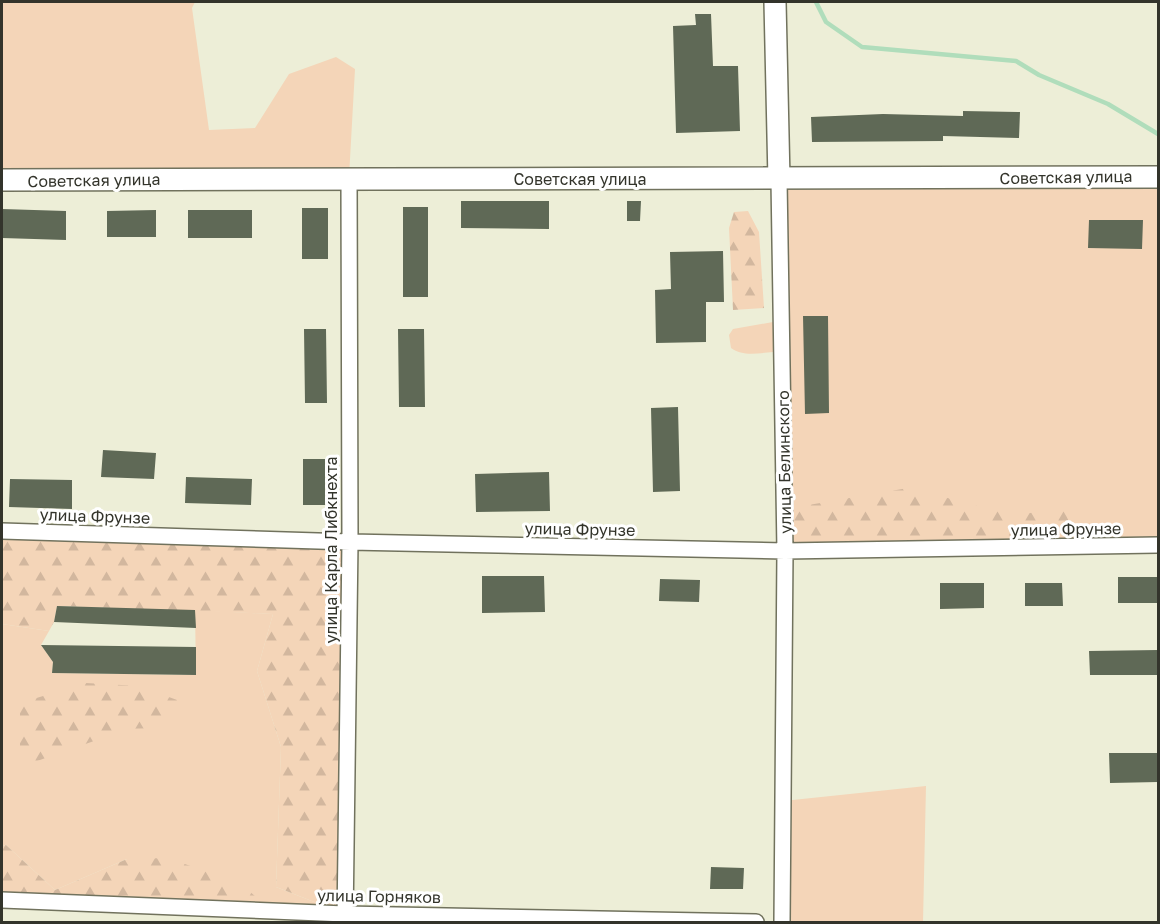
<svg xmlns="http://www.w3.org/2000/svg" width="1160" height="924" viewBox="0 0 1160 924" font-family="'Golos Text',sans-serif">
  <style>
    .grass { fill: #f4d5b8 }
    .forest { fill: url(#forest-firs) }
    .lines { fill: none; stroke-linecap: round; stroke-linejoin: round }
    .stream { stroke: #b0ddbb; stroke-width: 4.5 }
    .building { fill: #5f6956 }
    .street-casing { stroke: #71725d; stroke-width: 18 }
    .secondary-casing { stroke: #71725d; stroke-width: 24 }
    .street { stroke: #fff; stroke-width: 15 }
    .secondary { stroke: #fff; stroke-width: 21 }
    .labels { text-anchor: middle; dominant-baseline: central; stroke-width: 6; stroke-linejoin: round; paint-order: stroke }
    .street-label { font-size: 16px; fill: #33342b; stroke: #fff }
  </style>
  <defs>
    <pattern id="forest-firs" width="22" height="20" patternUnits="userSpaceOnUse" patternTransform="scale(1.5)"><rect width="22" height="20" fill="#f4d5b8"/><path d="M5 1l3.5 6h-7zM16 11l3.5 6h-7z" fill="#d2b79e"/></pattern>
  </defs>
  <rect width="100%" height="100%" fill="#edeed7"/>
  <path class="grass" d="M 2,2 L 195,2 L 192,8 L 209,130 L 255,128 L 289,74 L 336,57 L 355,69 L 349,177 L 2,180 Z
    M 1158,177 L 1158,545 L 785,551 L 779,180 Z
    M 773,322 L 773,352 C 759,353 743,357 731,348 L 729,335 L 733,329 Z
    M 195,610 L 273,614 L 257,671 L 281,747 L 276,887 L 345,914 L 272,911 L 127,859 L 55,890 L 6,845 L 2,846 L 2,624 L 49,631 L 41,645 L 53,662 L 52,673 L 196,675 Z
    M 926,786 L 923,922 L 782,922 L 783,801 Z"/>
  <path class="forest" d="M 748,211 L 759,232 L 764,308 L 733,310 L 729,228 L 734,212 Z
    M 914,487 L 966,504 L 1023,514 L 1065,508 L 1075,546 L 785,551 L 785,509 Z
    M 2,531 L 350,542 L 345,914 L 276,887 L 281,747 L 257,671 L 273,614 L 57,606 L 54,622 L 49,631 L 2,624 Z
    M 86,683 L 139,686 L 177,700 L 163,728 L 115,729 L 94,741 L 20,767 L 20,703 Z
    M 6,845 L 55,890 L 127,859 L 168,858 L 241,884 L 272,911 L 2,900 L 2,846 Z"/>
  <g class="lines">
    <path class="stream" d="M 816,2 L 826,22 L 862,47 L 1016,61 L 1039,75 L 1108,104 L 1158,134"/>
  </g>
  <path class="building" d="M 695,14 L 711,14 L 713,66 L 738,66 L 740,131 L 676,133 L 673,26 L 696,25 Z
    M 963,111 L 1020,112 L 1019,138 L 943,136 L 943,141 L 812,142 L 811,117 L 883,114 L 963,116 Z
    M 461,201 L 549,201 L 549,229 L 461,228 Z
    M 627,201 L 641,201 L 640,221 L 627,221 Z
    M 403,207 L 428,207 L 428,297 L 403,297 Z
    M 302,208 L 328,208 L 328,259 L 302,259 Z
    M 2,209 L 66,211 L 66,240 L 2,238 Z
    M 156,210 L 156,237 L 107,237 L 107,211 Z
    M 188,210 L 252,210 L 252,238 L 188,238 Z
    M 1089,220 L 1143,220 L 1142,249 L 1088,248 Z
    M 723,251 L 724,302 L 706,302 L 706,342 L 656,343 L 655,290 L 671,289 L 670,252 Z
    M 803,316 L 828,316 L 829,413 L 805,414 Z
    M 304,329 L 326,329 L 327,403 L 305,403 Z
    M 398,329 L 424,329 L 425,407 L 399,407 Z
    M 678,407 L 680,491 L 653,492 L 651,408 Z
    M 103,450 L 156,453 L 154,479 L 101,477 Z
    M 303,459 L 325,459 L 325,505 L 303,505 Z
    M 549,472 L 550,511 L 476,512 L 475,474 Z
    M 186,477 L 252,479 L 251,505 L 185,503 Z
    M 10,479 L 72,480 L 72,509 L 9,507 Z
    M 482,576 L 544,576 L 545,612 L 482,613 Z
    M 1118,577 L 1158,577 L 1158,603 L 1118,603 Z
    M 660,579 L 700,580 L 699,602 L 659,601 Z
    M 940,583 L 984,583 L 984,608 L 940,609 Z
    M 1025,583 L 1062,583 L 1063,606 L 1025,606 Z
    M 57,606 L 195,610 L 196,628 L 54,622 Z
    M 41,645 L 196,647 L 196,675 L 52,673 L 53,662 Z
    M 1158,650 L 1158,675 L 1090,675 L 1089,651 Z
    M 1109,753 L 1158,753 L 1158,782 L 1110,783 Z
    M 711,867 L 744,868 L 743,889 L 710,889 Z"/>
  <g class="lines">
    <defs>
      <path id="street" d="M 779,180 L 785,551 L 782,922
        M 2,531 L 350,542 L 785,551 L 1158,545
        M 2,900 L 345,914 L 756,922
        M 345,922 L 350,542 L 349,177"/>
      <path id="secondary" d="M 775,2 L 779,180
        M 2,180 C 387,177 773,180 1158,177"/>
    </defs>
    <use href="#street" class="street-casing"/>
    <use href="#secondary" class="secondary-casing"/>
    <use href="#street" class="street"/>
    <use href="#secondary" class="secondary"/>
  </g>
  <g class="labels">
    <g class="street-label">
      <text transform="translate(1066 177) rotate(-1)">Советская улица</text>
      <text x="580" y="179">Советская улица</text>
      <text transform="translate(94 180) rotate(-1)">Советская улица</text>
      <text transform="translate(784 462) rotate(-91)">улица Белинского</text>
      <text transform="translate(95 516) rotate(2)">улица Фрунзе</text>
      <text transform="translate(580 529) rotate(1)">улица Фрунзе</text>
      <text transform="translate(1066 529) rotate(-1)">улица Фрунзе</text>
      <text transform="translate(331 550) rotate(-90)">улица Карла Либкнехта</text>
      <text transform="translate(379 896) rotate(1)">улица Горняков</text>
    </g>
  </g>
  <rect width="1160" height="924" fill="none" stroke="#33342b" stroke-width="6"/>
</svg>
